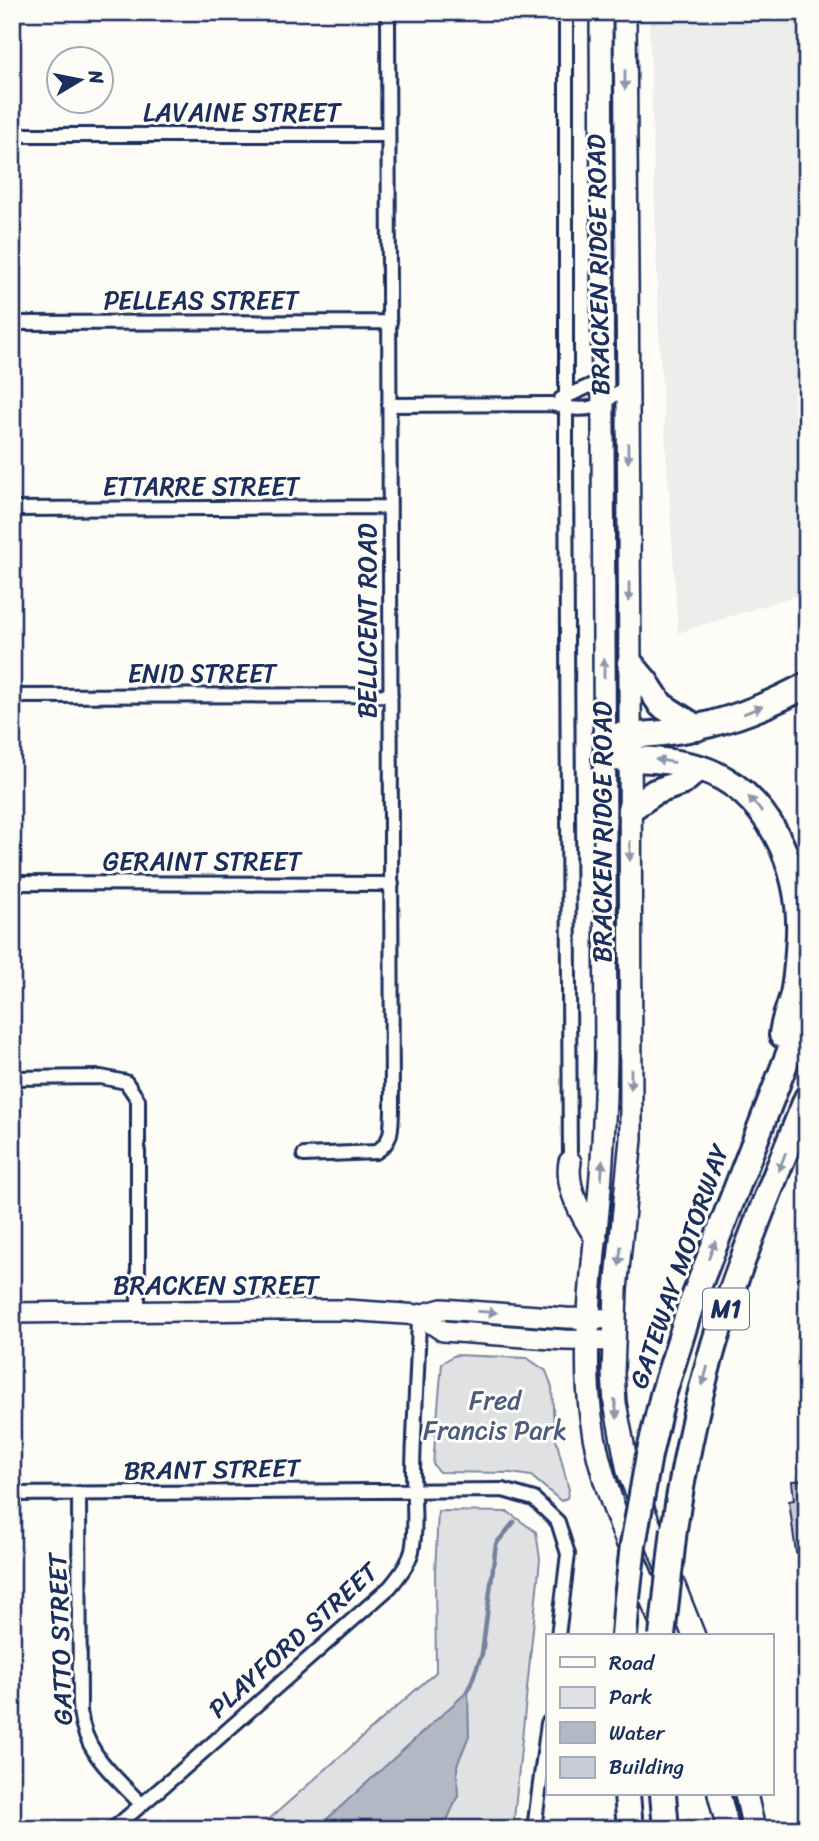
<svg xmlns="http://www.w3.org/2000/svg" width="819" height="1841" viewBox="0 0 819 1841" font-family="Sriracha,sans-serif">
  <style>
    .built { fill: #edeeec }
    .green { fill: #e0e1e3; stroke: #7e88a0; stroke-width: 2 }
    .water { fill: #b3b8c5; stroke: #76819c; stroke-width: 2 }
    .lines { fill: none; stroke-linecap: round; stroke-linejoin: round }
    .stream { stroke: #76819c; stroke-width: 4.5 }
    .building { fill: #c9ccd3; stroke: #1b2f5e; stroke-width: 2 }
    .street-casing { stroke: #1b2f5e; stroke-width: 18 }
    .secondary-casing { stroke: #1b2f5e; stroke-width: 24 }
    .primary-casing { stroke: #1b2f5e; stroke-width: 26 }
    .highway-casing { stroke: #1b2f5e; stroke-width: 30 }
    .street { stroke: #fdfcf7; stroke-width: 12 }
    .secondary { stroke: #fdfcf7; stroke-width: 19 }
    .primary { stroke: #fdfcf7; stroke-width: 21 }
    .highway { stroke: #fdfcf7; stroke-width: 24 }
    .highway-bridge-casing { stroke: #1b2f5e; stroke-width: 30; stroke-linecap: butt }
    .highway-bridge { stroke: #fdfcf7; stroke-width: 24 }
    .oneway { fill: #8c96aa }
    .labels { text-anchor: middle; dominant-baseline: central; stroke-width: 6; stroke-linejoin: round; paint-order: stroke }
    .shield { fill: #fdfcf7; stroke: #5f6c8c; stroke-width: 2 }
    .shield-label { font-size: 24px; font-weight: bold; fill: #1b2f5e }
    .street-label { font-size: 26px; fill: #1b2f5e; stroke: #fdfcf7 }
    .park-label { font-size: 26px; fill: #4c5c7f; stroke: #fdfcf7 }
  </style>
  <rect width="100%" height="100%" fill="#fdfcf7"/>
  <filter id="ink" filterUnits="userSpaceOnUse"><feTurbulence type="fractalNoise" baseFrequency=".0143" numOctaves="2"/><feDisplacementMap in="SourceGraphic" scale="14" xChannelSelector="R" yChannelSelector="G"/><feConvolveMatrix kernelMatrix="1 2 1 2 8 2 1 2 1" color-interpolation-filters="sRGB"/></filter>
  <g filter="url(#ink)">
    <path class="built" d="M 649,12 L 807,12 L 807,592 L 678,633 L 659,339 Z"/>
    <path class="green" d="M 455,1355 L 527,1358 L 546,1371 L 552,1387 L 554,1431 L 569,1490 L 567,1498 L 561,1501 L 531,1476 L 511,1473 L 439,1472 L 433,1464 L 442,1363 Z
      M 438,1511 L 508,1512 L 536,1532 L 540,1559 L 513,1829 L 258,1829 L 436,1672 L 435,1573 Z"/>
    <path class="water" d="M 468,1691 L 469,1736 L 457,1765 L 458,1796 L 443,1829 L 316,1829 Z"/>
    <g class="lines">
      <path class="stream" d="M 468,1691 L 482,1654 L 496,1544 L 514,1522"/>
    </g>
    <path class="building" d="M 807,1480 L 807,1552 L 796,1553 L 789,1501 L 794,1500 L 792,1481 Z"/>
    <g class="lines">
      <defs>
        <path id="street" d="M 566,12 L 566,458 L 570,1162
          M 12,135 L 388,135
          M 12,323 L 390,322
          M 561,399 L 603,380
          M 389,405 L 551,404 C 590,414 598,409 627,385
          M 12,509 L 389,507
          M 12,696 L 391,695
          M 12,883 L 392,884
          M 12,1078 L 101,1077 L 126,1082 L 138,1100 L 138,1311
          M 304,1155 L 376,1152 C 393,1141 391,1129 392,1111 L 388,12
          M 79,1493 L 80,1711 C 85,1754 113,1774 141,1804
          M 12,1494 L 503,1490 L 534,1499 L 558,1522 L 568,1554 L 558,1636
          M 113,1829 L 180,1772 L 390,1587 C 399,1576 408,1565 412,1551 C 417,1528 413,1494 413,1470 C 414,1419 418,1367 419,1315
          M 534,1829 L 548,1723"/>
        <path id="secondary" d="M 12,1313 L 272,1310 L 347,1310 L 419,1315 L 442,1309 L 566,1318 L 615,1319
          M 419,1315 L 443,1331 L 564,1340 L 614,1341"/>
        <path id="primary" d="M 601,12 L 606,1057 C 605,1108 603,1159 598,1210 C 592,1278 582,1349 591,1417 C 600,1491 636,1560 663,1628
          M 625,12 L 630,663 L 631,1139 L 616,1290 L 613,1373 L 615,1403 L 628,1471 L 694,1636
          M 570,1162 C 565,1188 582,1216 596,1238
          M 719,1794 L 728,1829
          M 746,1794 L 754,1829"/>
        <path id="highway" d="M 630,663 L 646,682 L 661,705 L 697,728
          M 605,736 C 681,737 740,721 807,685
          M 605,758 C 637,759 669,759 700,768 C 768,790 802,868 799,935 C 798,955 797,975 793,994 C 790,1007 783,1021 782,1035
          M 630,809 L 655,792 L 683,782 L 699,768
          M 649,1455 L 663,1395 L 690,1308 L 807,1007
          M 674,1529 C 685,1459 699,1389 721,1322 C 746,1246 777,1172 807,1098
          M 624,1636 L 627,1598
          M 627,1794 L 630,1829
          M 663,1794 L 666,1829"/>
      </defs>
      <use href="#street" class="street-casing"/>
      <use href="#secondary" class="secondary-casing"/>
      <use href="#primary" class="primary-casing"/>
      <use href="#highway" class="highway-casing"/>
      <use href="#street" class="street"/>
      <use href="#secondary" class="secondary"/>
      <use href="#primary" class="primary"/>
      <use href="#highway" class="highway"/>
      <defs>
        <path id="highway-bridge" d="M 627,1598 L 633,1545 L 649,1455
          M 662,1636 L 674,1529"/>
      </defs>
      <use href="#highway-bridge" class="highway-bridge-casing"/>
      <use href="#highway-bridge" class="highway-bridge"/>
    </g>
    <defs><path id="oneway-solid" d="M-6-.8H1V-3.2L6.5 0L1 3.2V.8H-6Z" transform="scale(1.75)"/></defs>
    <g class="oneway">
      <use href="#oneway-solid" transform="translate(625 80) rotate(90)"/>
      <use href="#oneway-solid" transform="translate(628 453) rotate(89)"/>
      <use href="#oneway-solid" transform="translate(629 592) rotate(90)"/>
      <use href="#oneway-solid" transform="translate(604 668) rotate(-90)"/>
      <use href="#oneway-solid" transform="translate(753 710) rotate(-22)"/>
      <use href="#oneway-solid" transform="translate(665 761) rotate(-171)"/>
      <use href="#oneway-solid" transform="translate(755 804) rotate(-132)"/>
      <use href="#oneway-solid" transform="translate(630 851) rotate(90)"/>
      <use href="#oneway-solid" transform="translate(631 1079) rotate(90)"/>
      <use href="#oneway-solid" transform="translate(782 1162) rotate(111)"/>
      <use href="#oneway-solid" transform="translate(602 1170) rotate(-86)"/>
      <use href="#oneway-solid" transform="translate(712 1250) rotate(-69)"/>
      <use href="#oneway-solid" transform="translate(620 1256) rotate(95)"/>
      <use href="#oneway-solid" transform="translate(487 1312) rotate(4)"/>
      <use href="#oneway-solid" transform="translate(705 1376) rotate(105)"/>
      <use href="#oneway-solid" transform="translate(616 1409) rotate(82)"/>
    </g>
  </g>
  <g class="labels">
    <rect class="shield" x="703" y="1288.5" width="46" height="41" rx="5"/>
    <g class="shield-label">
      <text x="726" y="1309">M1</text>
    </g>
    <g class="street-label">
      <text x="242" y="112">LAVAINE STREET</text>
      <text transform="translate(598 265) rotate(-91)">BRACKEN RIDGE ROAD</text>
      <text x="201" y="300">PELLEAS STREET</text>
      <text x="201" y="486">ETTARRE STREET</text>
      <text transform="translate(367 621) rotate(-90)">BELLICENT ROAD</text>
      <text x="202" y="673">ENID STREET</text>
      <text transform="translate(602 832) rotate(-90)">BRACKEN RIDGE ROAD</text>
      <text x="202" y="861">GERAINT STREET</text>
      <text transform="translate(679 1266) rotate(-71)">GATEWAY MOTORWAY</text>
      <text x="216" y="1285">BRACKEN STREET</text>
      <text transform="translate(212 1469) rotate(-1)">BRANT STREET</text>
      <text transform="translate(60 1639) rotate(-92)">GATTO STREET</text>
      <text transform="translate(293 1640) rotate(-42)">PLAYFORD STREET</text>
    </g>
    <g class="park-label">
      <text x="495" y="1400">Fred<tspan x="495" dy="30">Francis Park</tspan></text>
    </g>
  </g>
  <rect width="819" height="1841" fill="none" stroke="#fdfcf7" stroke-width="42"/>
  <rect x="21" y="21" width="777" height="1799" fill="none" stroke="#1b2f5e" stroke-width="2.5" filter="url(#ink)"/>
  <rect x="546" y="1634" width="228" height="161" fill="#fdfcf7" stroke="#a3aaba" stroke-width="2"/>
  <rect x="560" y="1657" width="35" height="10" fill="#fdfcf7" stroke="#a3aaba" stroke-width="2"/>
  <text x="609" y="1670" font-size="21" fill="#1b2f5e">Road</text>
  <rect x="560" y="1687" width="35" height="21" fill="#e0e1e3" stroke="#a3aaba" stroke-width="2"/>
  <text x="609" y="1704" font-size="21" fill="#1b2f5e">Park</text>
  <rect x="560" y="1722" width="35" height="21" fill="#b3b8c5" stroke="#a3aaba" stroke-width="2"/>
  <text x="609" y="1740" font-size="21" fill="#1b2f5e">Water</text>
  <rect x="560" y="1757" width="35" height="21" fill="#c9ccd3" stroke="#a3aaba" stroke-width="2"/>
  <text x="609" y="1774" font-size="21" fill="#1b2f5e">Building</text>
  <g transform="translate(80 80) rotate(80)"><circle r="33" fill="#fdfcf7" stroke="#a3aaba" stroke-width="2"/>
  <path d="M0-5L12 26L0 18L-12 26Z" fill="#1b2f5e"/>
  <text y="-10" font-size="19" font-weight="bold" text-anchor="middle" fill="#1b2f5e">N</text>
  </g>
</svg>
